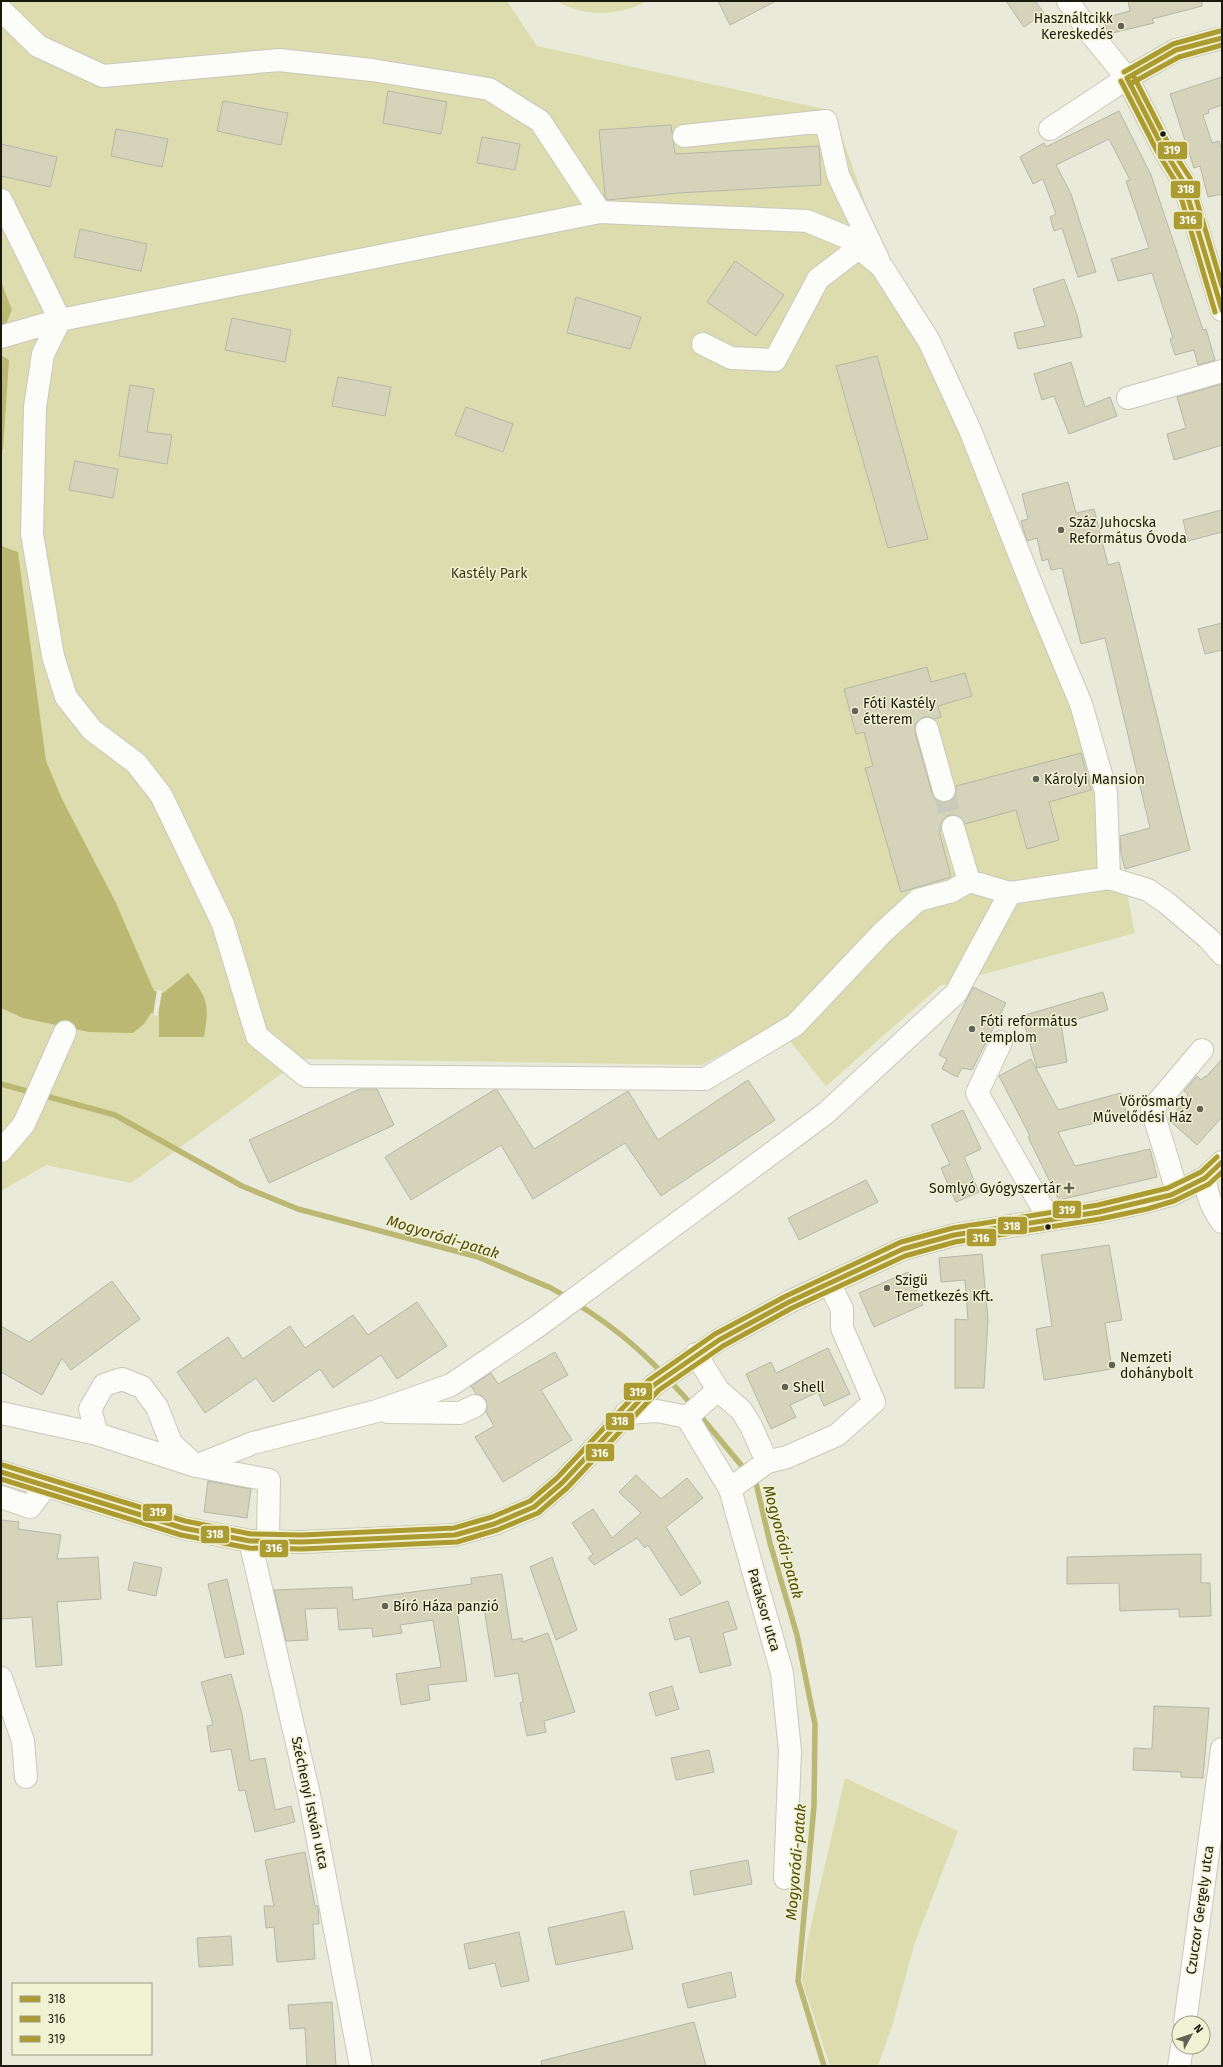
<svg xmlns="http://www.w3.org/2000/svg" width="1223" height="2067" viewBox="0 0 1223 2067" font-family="'Fira Sans',sans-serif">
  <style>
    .green { fill: #dddcaf }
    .water { fill: #bab872 }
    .pier { fill: #eaeada }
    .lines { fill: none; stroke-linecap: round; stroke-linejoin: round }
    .stream { stroke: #bab872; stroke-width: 5.5 }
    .building { fill: #d5d4bb; stroke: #b6b6a9 }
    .minor-tunnel { stroke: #cbcbbb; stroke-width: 22; stroke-dasharray: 22 11; stroke-linecap: butt }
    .minor-casing { stroke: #c8c8bb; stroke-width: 24 }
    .major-casing { stroke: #c8c8bb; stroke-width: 24 }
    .minor { stroke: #fcfcf9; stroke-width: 22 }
    .major { stroke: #fcfcf9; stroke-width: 22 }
    .bus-1-casing { stroke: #f1f1d3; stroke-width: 8 }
    .bus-2-casing { stroke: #f1f1d3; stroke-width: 8 }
    .bus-3-casing { stroke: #f1f1d3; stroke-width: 8 }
    .bus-1 { stroke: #ac9b30; stroke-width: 5 }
    .bus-2 { stroke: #ac9b30; stroke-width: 5 }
    .bus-3 { stroke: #ac9b30; stroke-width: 5 }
    .poi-dot { fill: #626255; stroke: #f1f1d3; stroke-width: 1.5 }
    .bus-dot { fill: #19190e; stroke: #f1f1d3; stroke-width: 1.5 }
    .labels { text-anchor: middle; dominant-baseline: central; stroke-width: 3; stroke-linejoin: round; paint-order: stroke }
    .poi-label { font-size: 14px; fill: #19190e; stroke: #f1f1d3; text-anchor: start }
    .park-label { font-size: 14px; fill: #3b3a12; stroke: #f1f1d3 }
    .street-label { font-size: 14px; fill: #19190e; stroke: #f1f1d3 }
    .water-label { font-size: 15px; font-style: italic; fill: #504d02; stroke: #f1f1d3 }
    .line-badge { stroke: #f1f1d3; stroke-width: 1.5 }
    .badge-label { font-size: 11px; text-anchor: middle; font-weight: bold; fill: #fff }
  </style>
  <rect width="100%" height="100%" fill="#eaeada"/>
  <path class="green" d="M 1,1 L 507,1 L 537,46 L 833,111 L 906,320 L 938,379 L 1106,792 L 1135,933 L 940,986 L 826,1086 L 776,1024 L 702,1065 L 302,1059 L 131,1183 L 46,1165 L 1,1191 Z
    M 557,1 L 647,1 C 619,16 584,18 557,1 Z
    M 845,1778 L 958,1831 L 914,1945 L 893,2023 L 878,2066 L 830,2066 L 802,1981 L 807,1943 Z"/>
  <path class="water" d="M 1,282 L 12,310 L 6,324 L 1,325 Z
    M 1,355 L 9,360 L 3,449 L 1,453 Z
    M 1,546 L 18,552 L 46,761 L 62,799 L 116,903 L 154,991 L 163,993 L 188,973 C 209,1000 209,1004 204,1037 L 159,1037 L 159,1014 L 151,1013 L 144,1024 L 133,1033 L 89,1032 L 23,1018 L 1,1008 Z"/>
  <path class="pier" d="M 157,990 L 162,991 L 158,1016 L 153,1015 Z"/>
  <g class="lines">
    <path class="stream" d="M 1,1084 L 34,1093
      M 42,1095 L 115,1115 L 242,1186 L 298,1209 L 478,1257 L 551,1288 L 568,1298
      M 577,1304 C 608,1323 638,1347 663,1374
      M 669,1380 L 693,1406
      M 698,1413 L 746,1471
      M 752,1478 L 756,1483 L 770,1543 L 797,1635 L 815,1724 L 814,1806 L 798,1981 L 824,2066"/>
  </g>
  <path class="building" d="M 718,1 L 776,1 L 730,25 Z
    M 1006,1 L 1035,1 L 1044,13 L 1024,27 Z
    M 1128,1 L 1202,1 L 1202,6 L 1152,19 L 1154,23 L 1108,34 L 1104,18 L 1130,11 Z
    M 1222,77 L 1222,105 L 1208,110 L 1209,113 L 1203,115 L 1212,143 L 1219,141 L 1222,151 L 1222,194 L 1208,197 L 1200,166 L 1194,168 L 1170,94 Z
    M 388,91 L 447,102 L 441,134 L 383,123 Z
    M 223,101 L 288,113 L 281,145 L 217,131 Z
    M 1119,111 L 1151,175 L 1203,330 L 1206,329 L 1215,360 L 1198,365 L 1194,350 L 1175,355 L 1170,339 L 1173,338 L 1152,273 L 1118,281 L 1111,259 L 1149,248 L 1126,181 L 1130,180 L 1109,139 L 1056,165 L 1071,194 L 1096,272 L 1078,277 L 1062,228 L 1054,231 L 1050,217 L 1056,214 L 1043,179 L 1033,184 L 1020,157 L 1044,143 L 1046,147 Z
    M 671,125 L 675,154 L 819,146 L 821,185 L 678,193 L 607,200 L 605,196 L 599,130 Z
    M 116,129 L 168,139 L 162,167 L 111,156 Z
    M 482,137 L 520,144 L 515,170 L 477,163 Z
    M 1,144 L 57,157 L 50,187 L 1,176 Z
    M 80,229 L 147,244 L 141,271 L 74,257 Z
    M 735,261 L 784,295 L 756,336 L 707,302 Z
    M 1064,279 L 1077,315 L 1082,337 L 1018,349 L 1014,333 L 1045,326 L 1033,289 Z
    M 576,297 L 641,317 L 630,349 L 567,333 Z
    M 232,318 L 291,330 L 285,362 L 225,350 Z
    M 877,356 L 928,539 L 888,548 L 836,366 Z
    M 1071,362 L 1085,407 L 1110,397 L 1117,416 L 1069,434 L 1054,396 L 1042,400 L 1034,374 Z
    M 338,377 L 391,387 L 385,416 L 332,406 Z
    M 1222,384 L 1222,445 L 1174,460 L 1167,434 L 1186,428 L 1177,397 Z
    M 130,385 L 154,389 L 147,432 L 172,435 L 167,464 L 119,456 Z
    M 466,407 L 513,424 L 503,452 L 455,435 Z
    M 75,461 L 118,469 L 113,498 L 69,490 Z
    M 1068,482 L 1076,513 L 1094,509 L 1108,565 L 1119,562 L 1190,850 L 1125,869 L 1121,854 L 1120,836 L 1150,828 L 1105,638 L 1081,644 L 1062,568 L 1051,570 L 1048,559 L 1042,561 L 1037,538 L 1027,541 L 1021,521 L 1028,519 L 1022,494 Z
    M 1222,510 L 1222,532 L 1188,541 L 1183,520 Z
    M 1222,623 L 1222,650 L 1205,654 L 1198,629 Z
    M 927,667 L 931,682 L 965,673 L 972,696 L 938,706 L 941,717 L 934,719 L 930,717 L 923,717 L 918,721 L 915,726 L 915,732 L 932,793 L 936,799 L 941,802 L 948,802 L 953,798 L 956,793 L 956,786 L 1081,753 L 1091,790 L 1049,802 L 1059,840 L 1027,849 L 1016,810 L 965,824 L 961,818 L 956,815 L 949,815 L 944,819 L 941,824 L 941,830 L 939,831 L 951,877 L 901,892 L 865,768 L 873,766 L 864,732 L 856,734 L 844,689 Z
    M 973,987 L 1006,1003 L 972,1070 L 962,1068 L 957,1077 L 942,1069 L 947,1059 L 939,1055 Z
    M 1103,992 L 1108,1010 L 1061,1024 L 1067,1062 L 1037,1068 L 1022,1016 Z
    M 1031,1059 L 1058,1110 L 1121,1093 L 1127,1115 L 1058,1132 L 1075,1166 L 1150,1149 L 1157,1177 L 1059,1200 L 1028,1137 L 1030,1136 L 999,1076 Z
    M 1222,1059 L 1222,1117 L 1197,1145 L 1168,1119 L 1186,1100 L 1184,1099 L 1188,1095 L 1184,1091 L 1197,1076 L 1201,1080 L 1205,1076 L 1206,1077 Z
    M 748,1080 L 775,1120 L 661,1196 L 625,1143 L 533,1199 L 501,1145 L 411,1200 L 385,1157 L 494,1090 L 497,1090 L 534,1149 L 628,1091 L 658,1140 Z
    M 360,1089 L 377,1089 L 394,1125 L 269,1183 L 249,1140 Z
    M 963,1110 L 981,1149 L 964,1157 L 979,1192 L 956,1202 L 941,1168 L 950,1164 L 931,1125 Z
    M 866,1180 L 878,1202 L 799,1240 L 788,1218 Z
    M 1109,1245 L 1122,1320 L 1105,1323 L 1112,1369 L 1044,1380 L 1036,1329 L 1052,1326 L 1041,1255 Z
    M 982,1254 L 988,1320 L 984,1388 L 955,1388 L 955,1319 L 968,1320 L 965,1280 L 941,1282 L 939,1258 Z
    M 908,1272 L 923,1305 L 874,1327 L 859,1293 Z
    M 112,1281 L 140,1319 L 71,1370 L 62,1358 L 42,1395 L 1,1372 L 1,1326 L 29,1342 Z
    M 417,1302 L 447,1346 L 397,1379 L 381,1355 L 333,1388 L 320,1369 L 273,1402 L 256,1378 L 205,1413 L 177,1372 L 228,1337 L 243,1359 L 290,1326 L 305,1348 L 353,1315 L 368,1335 Z
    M 828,1348 L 850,1394 L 824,1406 L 818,1392 L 790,1405 L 796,1417 L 771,1429 L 746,1374 L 771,1362 L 776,1373 Z
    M 555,1352 L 568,1375 L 541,1390 L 572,1440 L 503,1482 L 475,1437 L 494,1426 L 486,1412 L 487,1407 L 486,1400 L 482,1396 L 476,1394 L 471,1386 L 491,1373 L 498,1384 Z
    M 636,1475 L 661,1499 L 687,1478 L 703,1498 L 666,1527 L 701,1583 L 681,1596 L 648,1545 L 645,1548 L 637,1538 L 594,1565 L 588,1558 L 593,1554 L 572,1523 L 593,1509 L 612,1538 L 641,1513 L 619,1492 Z
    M 208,1481 L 251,1489 L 247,1518 L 204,1512 Z
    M 1,1520 L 19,1522 L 18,1529 L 61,1535 L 57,1559 L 98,1557 L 101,1599 L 57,1602 L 62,1665 L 36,1667 L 32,1617 L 1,1619 Z
    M 1201,1554 L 1201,1583 L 1210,1583 L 1211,1616 L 1179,1617 L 1179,1609 L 1120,1611 L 1119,1583 L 1067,1584 L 1067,1557 Z
    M 552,1557 L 577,1630 L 556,1640 L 530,1567 Z
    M 134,1562 L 162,1568 L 156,1596 L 128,1590 Z
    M 502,1574 L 512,1640 L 522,1638 L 522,1642 L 548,1633 L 575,1712 L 544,1721 L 546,1732 L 527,1736 L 520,1703 L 523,1702 L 518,1673 L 495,1677 L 484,1608 L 457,1611 L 467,1681 L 428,1685 L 430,1700 L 401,1705 L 396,1674 L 441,1667 L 433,1620 L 400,1625 L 402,1633 L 373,1637 L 372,1628 L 339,1630 L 337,1608 L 305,1609 L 308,1640 L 286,1641 L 274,1590 L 352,1587 L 353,1600 L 472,1584 L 471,1578 Z
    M 227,1579 L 244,1654 L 225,1658 L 208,1584 Z
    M 728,1601 L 737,1629 L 723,1633 L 731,1665 L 700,1673 L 690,1636 L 675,1640 L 669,1619 Z
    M 231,1674 L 242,1714 L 250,1761 L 265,1758 L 275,1810 L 291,1806 L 295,1822 L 255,1832 L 245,1790 L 239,1791 L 231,1749 L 211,1752 L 207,1726 L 213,1725 L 201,1682 Z
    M 672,1686 L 679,1709 L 656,1716 L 649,1693 Z
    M 1154,1706 L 1209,1708 L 1203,1778 L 1181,1777 L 1181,1772 L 1133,1770 L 1134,1748 L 1152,1749 Z
    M 709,1750 L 714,1772 L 676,1780 L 671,1758 Z
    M 305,1852 L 315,1906 L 318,1906 L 319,1924 L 313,1924 L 315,1959 L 277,1962 L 274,1927 L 266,1928 L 264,1906 L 274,1906 L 265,1860 Z
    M 748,1860 L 752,1884 L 694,1895 L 690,1871 Z
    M 624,1911 L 633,1949 L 556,1965 L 548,1928 Z
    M 519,1932 L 529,1981 L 501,1987 L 495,1963 L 469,1969 L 464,1944 Z
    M 231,1936 L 233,1965 L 199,1967 L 197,1938 Z
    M 731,1972 L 736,1997 L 688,2008 L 682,1984 Z
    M 332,2002 L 336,2066 L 307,2066 L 305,2028 L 290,2029 L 288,2005 Z
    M 694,2022 L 706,2066 L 542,2066 L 541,2061 Z"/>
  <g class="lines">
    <path class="minor-tunnel" d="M 944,790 L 953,827"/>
    <defs>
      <path id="minor" d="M 1,10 L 38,46 L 103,76 L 279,60 L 372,70 L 489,89 L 540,121 L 600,212
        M 1050,129 L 1127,78
        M 684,136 L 826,121 L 838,175 L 878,259
        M 1,200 L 60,320
        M 60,320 L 43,354 L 35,407 L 32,534 L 53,656 L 66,697 L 92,730 L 136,763 L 161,795 L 223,924 L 257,1036 L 306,1076 L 705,1079 L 795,1025 L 882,933 L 918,900 L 952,891 L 969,881 L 1010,893 L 1109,878 L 1148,890 L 1168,904 L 1209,939 L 1222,954
        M 1,337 L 60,320 L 600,212 L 807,221 L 846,237 L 882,267 L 929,341 L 970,430 L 1040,606 L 1081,704 L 1106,792 L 1109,878
        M 703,344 L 731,358 L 775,360 L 818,279 L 860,247
        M 1128,398 L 1222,371
        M 927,729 L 944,790
        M 953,827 L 969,881
        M 1001,1042 L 977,1093 L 1049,1219
        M 1,1151 L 24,1124 L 65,1032
        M 1177,1191 L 1152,1109 L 1202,1050
        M 696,1354 L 718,1390 L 741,1410 L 751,1426 L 767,1462 L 787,1457 L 837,1435 L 874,1402 L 842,1328 L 842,1309 L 829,1283
        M 388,1412 L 460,1413 L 475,1406
        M 1,1413 L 97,1434 L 90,1409 L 104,1385 L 122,1379 L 142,1387 L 157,1407 L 171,1443 L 196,1466 L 269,1480 L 268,1542
        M 626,1413 L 657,1411 L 687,1417 L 730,1489 L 782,1673 L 790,1751 L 785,1878
        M 687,1417 L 718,1390
        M 97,1434 L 196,1466 L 253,1443 L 377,1411 L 451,1385 L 538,1326 L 826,1113 L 956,993 L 1010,893
        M 730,1489 L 767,1462
        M 1,1497 L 30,1507 L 46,1486
        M 250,1541 L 310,1799 L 361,2066
        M 1,1678 L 23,1741 L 26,1777
        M 1185,2023 L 1222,1749
        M 1179,2066 L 1182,2047"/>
      <path id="major" d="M 1068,1 L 1087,29 L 1127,78 L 1164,150 L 1183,181 L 1222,310
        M 1127,78 L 1176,50 L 1222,38
        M 1205,1178 C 1207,1196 1212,1208 1222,1222
        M 1,1472 L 183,1528 L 250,1541 L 302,1542 L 455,1535 L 494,1524 L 534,1507 L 562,1483 L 654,1385 L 719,1340 L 789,1302 L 903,1249 L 954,1235 L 1099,1212 L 1145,1202 L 1171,1195 L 1205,1178 L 1222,1162"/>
    </defs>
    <use href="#minor" class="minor-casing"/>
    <use href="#major" class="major-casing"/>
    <use href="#minor" class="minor"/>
    <use href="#major" class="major"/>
    <defs>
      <path id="bus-1" d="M 1127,78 L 1164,150 L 1183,181 L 1222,310
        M 1127,78 L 1176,50 L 1222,38
        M 1,1472 L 183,1528 L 250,1541 L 302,1542 L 455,1535 L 494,1524 L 534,1507 L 562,1483 L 654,1385 L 719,1340 L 789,1302 L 903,1249 L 954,1235 L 1099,1212 L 1171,1195 L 1205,1178 L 1222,1162"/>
      <path id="bus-2" d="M 1121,81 L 1158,153 L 1177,184 L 1215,312
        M 1130,84 L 1179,57 L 1222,45
        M 1,1479 L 181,1535 L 249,1548 L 302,1549 L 457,1542 L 497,1530 L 538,1513 L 567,1488 L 659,1390 L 723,1346 L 792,1308 L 905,1256 L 955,1242 L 1100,1219 L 1147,1209 L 1174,1201 L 1209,1184 L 1222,1172"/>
      <path id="bus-3" d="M 1124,72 L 1173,44 L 1220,31
        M 1133,75 L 1170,147 L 1190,178 L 1222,286
        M 3,1465 L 185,1521 L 251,1534 L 302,1535 L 454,1528 L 492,1517 L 530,1501 L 557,1478 L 649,1380 L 715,1334 L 786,1296 L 901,1242 L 953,1228 L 1098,1205 L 1168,1188 L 1201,1172 L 1217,1157"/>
    </defs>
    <use href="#bus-1" class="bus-1-casing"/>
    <use href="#bus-2" class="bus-2-casing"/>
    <use href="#bus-3" class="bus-3-casing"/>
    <use href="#bus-1" class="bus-1"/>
    <use href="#bus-2" class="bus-2"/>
    <use href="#bus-3" class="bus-3"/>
  </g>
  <g class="poi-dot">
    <circle cx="1121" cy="26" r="4"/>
    <circle cx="1061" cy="530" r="4"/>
    <circle cx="855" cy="711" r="4"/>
    <circle cx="1036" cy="779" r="4"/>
    <circle cx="972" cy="1029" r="4"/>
    <circle cx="1200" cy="1109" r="4"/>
    <path d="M1067 1182h4v4h4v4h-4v4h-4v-4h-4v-4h4z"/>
    <circle cx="887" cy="1288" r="4"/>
    <circle cx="1112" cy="1365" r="4"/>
    <circle cx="785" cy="1387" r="4"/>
    <circle cx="385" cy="1606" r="4"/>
  </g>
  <g class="bus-dot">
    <circle cx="1163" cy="134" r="3.5"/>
    <circle cx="1048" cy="1227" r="3.5"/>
  </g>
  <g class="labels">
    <g class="poi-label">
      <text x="1113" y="18" text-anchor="end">Használtcikk<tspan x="1113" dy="16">Kereskedés</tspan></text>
      <text x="1069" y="522">Száz Juhocska<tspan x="1069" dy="16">Református Óvoda</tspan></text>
      <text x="863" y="703">Fóti Kastély<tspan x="863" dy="16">étterem</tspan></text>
      <text x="1044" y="779">Károlyi Mansion</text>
      <text x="980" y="1021">Fóti református<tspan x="980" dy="16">templom</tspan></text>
      <text x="1192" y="1101" text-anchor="end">Vörösmarty<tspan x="1192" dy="16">Művelődési Ház</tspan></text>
      <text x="1061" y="1188" text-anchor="end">Somlyó Gyógyszertár</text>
      <text x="895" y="1280">Szigü<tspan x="895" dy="16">Temetkezés Kft.</tspan></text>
      <text x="1120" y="1357">Nemzeti<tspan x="1120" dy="16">dohánybolt</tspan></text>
      <text x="793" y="1387">Shell</text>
      <text x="393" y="1606">Bíró Háza panzió</text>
    </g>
    <g class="park-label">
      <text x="489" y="573">Kastély Park</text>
    </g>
    <g class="street-label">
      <text transform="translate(764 1610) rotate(74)">Pataksor utca</text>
      <text transform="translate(310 1803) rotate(78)">Széchenyi István utca</text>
      <text transform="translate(1200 1910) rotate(-82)">Czuczor Gergely utca</text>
    </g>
    <g class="water-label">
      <text transform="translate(443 1237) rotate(17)">Mogyoródi-patak</text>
      <text transform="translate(783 1542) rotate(75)">Mogyoródi-patak</text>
      <text transform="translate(796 1862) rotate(-85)">Mogyoródi-patak</text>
    </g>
  </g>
  <g class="line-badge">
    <rect x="1157" y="141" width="31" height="19" rx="4" fill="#ac9b30"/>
    <rect x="1170" y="180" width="31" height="19" rx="4" fill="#ac9b30"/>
    <rect x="1173" y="211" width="30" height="19" rx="4" fill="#ac9b30"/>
    <rect x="1052" y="1200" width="30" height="19" rx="4" fill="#ac9b30"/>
    <rect x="997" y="1216" width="31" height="19" rx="4" fill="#ac9b30"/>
    <rect x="966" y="1228" width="31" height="19" rx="4" fill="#ac9b30"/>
    <rect x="623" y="1382" width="30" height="19" rx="4" fill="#ac9b30"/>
    <rect x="605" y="1412" width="30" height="19" rx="4" fill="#ac9b30"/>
    <rect x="585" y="1443" width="30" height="19" rx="4" fill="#ac9b30"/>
    <rect x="142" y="1503" width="31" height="19" rx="4" fill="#ac9b30"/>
    <rect x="200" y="1525" width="30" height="19" rx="4" fill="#ac9b30"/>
    <rect x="259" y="1539" width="30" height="19" rx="4" fill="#ac9b30"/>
  </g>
  <g class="badge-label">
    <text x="1172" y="154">319</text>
    <text x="1186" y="193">318</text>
    <text x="1188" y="224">316</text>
    <text x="1067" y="1214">319</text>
    <text x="1012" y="1230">318</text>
    <text x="981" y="1242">316</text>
    <text x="638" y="1396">319</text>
    <text x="620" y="1425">318</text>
    <text x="600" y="1457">316</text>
    <text x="158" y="1516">319</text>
    <text x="215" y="1538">318</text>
    <text x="274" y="1552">316</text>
  </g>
  <rect width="1223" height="2067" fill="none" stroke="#19190e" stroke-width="4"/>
  <rect x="12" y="1983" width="140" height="72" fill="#f1f1d3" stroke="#9b9b84"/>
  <rect x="20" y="1996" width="20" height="6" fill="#ac9b30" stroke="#9b9b84"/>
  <text x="48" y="2003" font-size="12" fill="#19190e">318</text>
  <rect x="20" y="2016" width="20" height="6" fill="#ac9b30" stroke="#9b9b84"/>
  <text x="48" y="2023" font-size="12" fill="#19190e">316</text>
  <rect x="20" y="2036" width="20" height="6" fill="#ac9b30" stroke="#9b9b84"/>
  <text x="48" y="2043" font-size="12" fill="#19190e">319</text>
  <g transform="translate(1191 2035) rotate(50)"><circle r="19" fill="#f1f1d3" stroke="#9b9b84"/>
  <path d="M0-3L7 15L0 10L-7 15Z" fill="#626255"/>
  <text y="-6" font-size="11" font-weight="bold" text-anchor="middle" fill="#19190e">N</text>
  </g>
</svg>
